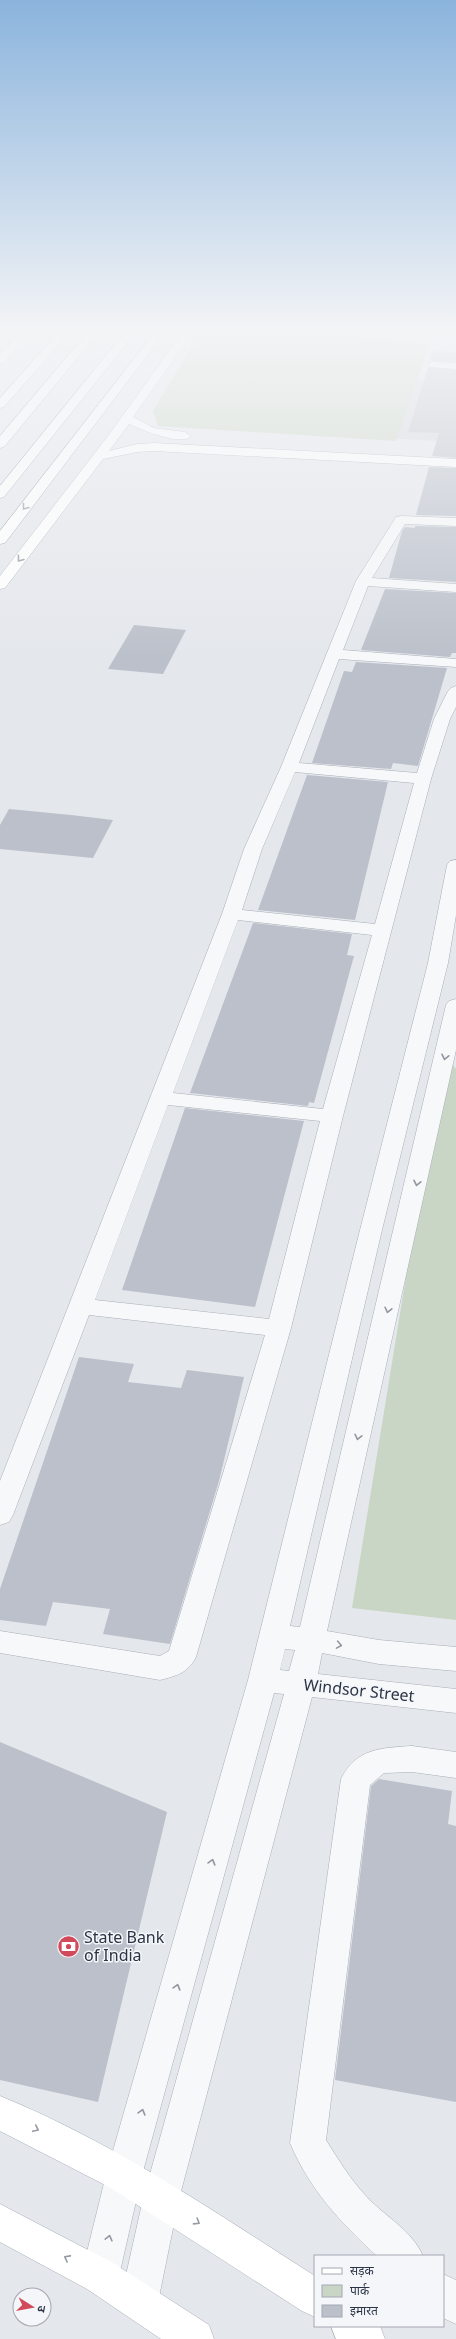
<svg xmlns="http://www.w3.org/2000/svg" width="456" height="2339" viewBox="0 0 456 2339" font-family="'Noto Sans','Noto Sans Devanagari',sans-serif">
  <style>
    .built { fill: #d2d6de }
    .green { fill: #c9d6c5 }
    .building { fill: #bbc0ca }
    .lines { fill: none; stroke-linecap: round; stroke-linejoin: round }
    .street-casing { stroke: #a9aeb7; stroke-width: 1 }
    .secondary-casing { stroke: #a9aeb7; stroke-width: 1 }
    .highway-casing { stroke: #8b94a3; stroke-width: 1 }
    .street { fill: #f7f8fa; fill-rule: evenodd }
    .secondary { fill: #fff; fill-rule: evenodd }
    .highway { fill: #fff; fill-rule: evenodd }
    .oneway { stroke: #959aa2 }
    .oneway2 { stroke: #9196a0 }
    .labels { text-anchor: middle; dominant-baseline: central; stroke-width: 3; stroke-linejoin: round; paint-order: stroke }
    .near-street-label { font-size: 16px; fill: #2b3445; stroke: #f4f6f9 }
    .near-poi-label { font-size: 16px; fill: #2b3445; stroke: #f4f6f9; text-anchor: start }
  </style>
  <rect width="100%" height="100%" fill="#e4e7ec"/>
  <path class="built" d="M 409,378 L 456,381 L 456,442 L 385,438 Z"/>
  <path class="green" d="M 204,332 L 291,332 L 427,343 L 429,346 L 396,441 L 158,426 L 153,411 L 199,334 Z
    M 443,1050 L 456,1069 L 456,1620 L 352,1608 Z"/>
  <path class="building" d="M 432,351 L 456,352 L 456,362 L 429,361 Z
    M 428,367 L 456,370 L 456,458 L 432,456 L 439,433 L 408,432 Z
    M 429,467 L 456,468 L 456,516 L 416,515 Z
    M 415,526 L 456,527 L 456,582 L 389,578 L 402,531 L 405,527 L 415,528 Z
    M 385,589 L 456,593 L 456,653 L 452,653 L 450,657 L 361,650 Z
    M 134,625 L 186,630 L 163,674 L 108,669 Z
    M 356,662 L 447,668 L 418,766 L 393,763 L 391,769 L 312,763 L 344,671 L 352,672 Z
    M 307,775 L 388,782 L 355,920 L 258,910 Z
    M 9,809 L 71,815 L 113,820 L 93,858 L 0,849 L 0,825 Z
    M 253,923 L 352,934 L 347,955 L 354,956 L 314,1103 L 309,1102 L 308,1106 L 190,1093 Z
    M 185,1108 L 304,1121 L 255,1307 L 122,1290 Z
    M 79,1357 L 134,1364 L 128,1382 L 181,1388 L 187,1370 L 244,1377 L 219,1481 L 170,1644 L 103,1634 L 110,1609 L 53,1602 L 46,1626 L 0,1620 L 0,1589 Z
    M 0,1742 L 167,1812 L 98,2102 L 0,2080 Z
    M 379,1779 L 452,1791 L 448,1824 L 456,1826 L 456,2102 L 335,2080 L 371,1786 Z"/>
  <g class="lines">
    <defs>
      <path id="street" d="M 441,332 L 456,332 L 456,336 L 442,334 Z
        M 433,362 L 456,363 L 456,369 L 429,367 L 429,363 Z
        M 401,516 L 456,518 L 456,526 L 405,524 L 372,578 L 456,584 L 456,592 L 368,586 L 343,650 L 456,659 L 456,667 L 339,659 L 299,763 L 417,773 L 434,719 L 448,691 L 451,688 L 456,686 L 456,707 L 450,719 L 431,779 L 343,1116 L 291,1328 L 196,1657 C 188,1673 176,1676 160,1680 L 0,1653 L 0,1631 L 160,1656 L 169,1651 L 265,1335 L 89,1315 L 13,1515 L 9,1522 L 0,1525 L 0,1481 L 222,914 L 244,849 L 281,767 L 356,581 L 396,517 ZM 295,772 L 414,783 L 375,924 L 242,910 L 262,849 ZM 238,920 L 372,935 L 323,1109 L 173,1093 ZM 168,1105 L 320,1121 L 269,1319 L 95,1300 Z
        M 456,860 L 456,915 L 448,963 L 381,1234 L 290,1626 L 300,1627 L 446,1005 L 449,1001 L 456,999 L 456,1050 L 327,1631 L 379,1640 L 456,1647 L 456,1671 L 379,1664 L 322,1653 L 318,1674 L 456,1689 L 456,1713 L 312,1697 L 179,2199 L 158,2302 L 152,2315 L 139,2321 L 126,2315 L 120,2302 L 143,2199 L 284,1694 L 274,1693 L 142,2175 L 119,2276 L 113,2289 L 100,2295 L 87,2289 L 81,2276 L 106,2175 L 248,1680 L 359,1234 L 428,963 L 447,865 L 450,861 ZM 285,1649 L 295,1650 L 289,1671 L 280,1670 Z
        M 412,1746 L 456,1752 L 456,1778 L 412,1772 L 384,1773 L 370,1785 L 326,2140 C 338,2159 350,2179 366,2196 C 384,2216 412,2230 423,2256 L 377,2256 C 340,2222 310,2190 290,2143 L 341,1779 C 356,1748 382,1748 412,1746 Z
        M 443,2274 L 456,2280 L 456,2324 L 443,2318 Z"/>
      <path id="secondary" d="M 21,332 L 32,332 L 4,362 L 0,363 L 0,354 Z
        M 183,332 L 193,332 L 133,417 L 154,428 L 185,432 L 191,436 C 183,447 139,429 129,424 L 109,451 L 137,444 L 154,443 L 456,459 L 456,467 L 154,451 L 137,452 L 103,459 L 5,588 L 0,589 L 0,576 L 108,436 Z
        M 0,2096 C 113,2142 213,2211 315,2276 L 315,2317 L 302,2311 L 111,2188 L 0,2131 Z
        M 0,2204 L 113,2263 L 209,2325 L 214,2339 L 161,2339 L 87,2289 L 0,2242 Z
        M 331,2326 L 380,2326 L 385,2339 L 336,2339 Z"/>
      <path id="highway" d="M 59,332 L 70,332 L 4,407 L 0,408 L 0,398 Z
        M 88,332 L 99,332 L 4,447 L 0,448 L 0,436 Z
        M 125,332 L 136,332 L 4,497 L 0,498 L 0,486 Z
        M 155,332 L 165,332 L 5,543 L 0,544 L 0,531 Z"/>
    </defs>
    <use href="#street" class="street-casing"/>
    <use href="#secondary" class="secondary-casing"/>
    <use href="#highway" class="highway-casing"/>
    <use href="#street" class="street"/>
    <use href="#secondary" class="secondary"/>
    <use href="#highway" class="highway"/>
  </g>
  <defs><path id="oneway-chevron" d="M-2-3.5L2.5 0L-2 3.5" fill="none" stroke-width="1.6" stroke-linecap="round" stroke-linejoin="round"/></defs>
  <g class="oneway">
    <use href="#oneway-chevron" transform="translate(25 507) rotate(128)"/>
    <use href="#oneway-chevron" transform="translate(20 559) rotate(127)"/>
    <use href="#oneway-chevron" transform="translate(36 2129) rotate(25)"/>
    <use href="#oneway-chevron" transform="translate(197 2222) rotate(32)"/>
    <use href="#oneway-chevron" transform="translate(67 2258) rotate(-152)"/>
  </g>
  <g class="oneway2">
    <use href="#oneway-chevron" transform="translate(445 1057) rotate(102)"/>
    <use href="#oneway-chevron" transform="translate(417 1183) rotate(102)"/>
    <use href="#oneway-chevron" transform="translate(388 1310) rotate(103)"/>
    <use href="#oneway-chevron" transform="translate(358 1437) rotate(103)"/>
    <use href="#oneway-chevron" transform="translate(339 1645) rotate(10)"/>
    <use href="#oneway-chevron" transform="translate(212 1862) rotate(-74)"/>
    <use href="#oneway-chevron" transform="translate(177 1987) rotate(-74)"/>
    <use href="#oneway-chevron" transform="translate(142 2112) rotate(-74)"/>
    <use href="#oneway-chevron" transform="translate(109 2238) rotate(-76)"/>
  </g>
  <linearGradient id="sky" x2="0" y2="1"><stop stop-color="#8bb4dd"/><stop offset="0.5" stop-color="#f3f4f6"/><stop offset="1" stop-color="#f3f4f6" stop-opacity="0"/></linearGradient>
  <rect width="456" height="660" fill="url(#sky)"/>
  <defs>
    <symbol id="bank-disc" viewBox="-11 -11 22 22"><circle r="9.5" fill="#d1495b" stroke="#f4f6f9"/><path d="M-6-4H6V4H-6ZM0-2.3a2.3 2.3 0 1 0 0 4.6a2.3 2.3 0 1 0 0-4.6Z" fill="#fff"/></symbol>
  </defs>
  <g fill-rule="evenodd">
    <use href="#bank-disc" x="56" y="1934" width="25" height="25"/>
  </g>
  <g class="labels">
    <g class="near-street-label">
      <text transform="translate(359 1690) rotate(6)">Windsor Street</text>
    </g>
    <g class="near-poi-label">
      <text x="84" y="1937">State Bank<tspan x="84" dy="18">of India</tspan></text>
    </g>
  </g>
  <rect x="314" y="2255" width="130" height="72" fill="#f4f6f9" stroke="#a4a8b1"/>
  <rect x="322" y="2268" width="20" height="6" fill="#ffffff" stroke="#a4a8b1"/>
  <text x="350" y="2275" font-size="12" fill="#2b3445">सड़क</text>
  <rect x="322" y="2285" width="20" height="12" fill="#c9d6c5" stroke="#a4a8b1"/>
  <text x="350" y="2295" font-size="12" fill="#2b3445">पार्क</text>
  <rect x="322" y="2305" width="20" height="12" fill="#bbc0ca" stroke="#a4a8b1"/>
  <text x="350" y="2315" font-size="12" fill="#2b3445">इमारत</text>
  <g transform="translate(32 2307) rotate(101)"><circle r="19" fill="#f4f6f9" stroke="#a4a8b1"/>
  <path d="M0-3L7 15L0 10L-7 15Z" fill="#d1495b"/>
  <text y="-6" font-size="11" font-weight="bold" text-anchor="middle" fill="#2b3445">उ</text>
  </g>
</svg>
